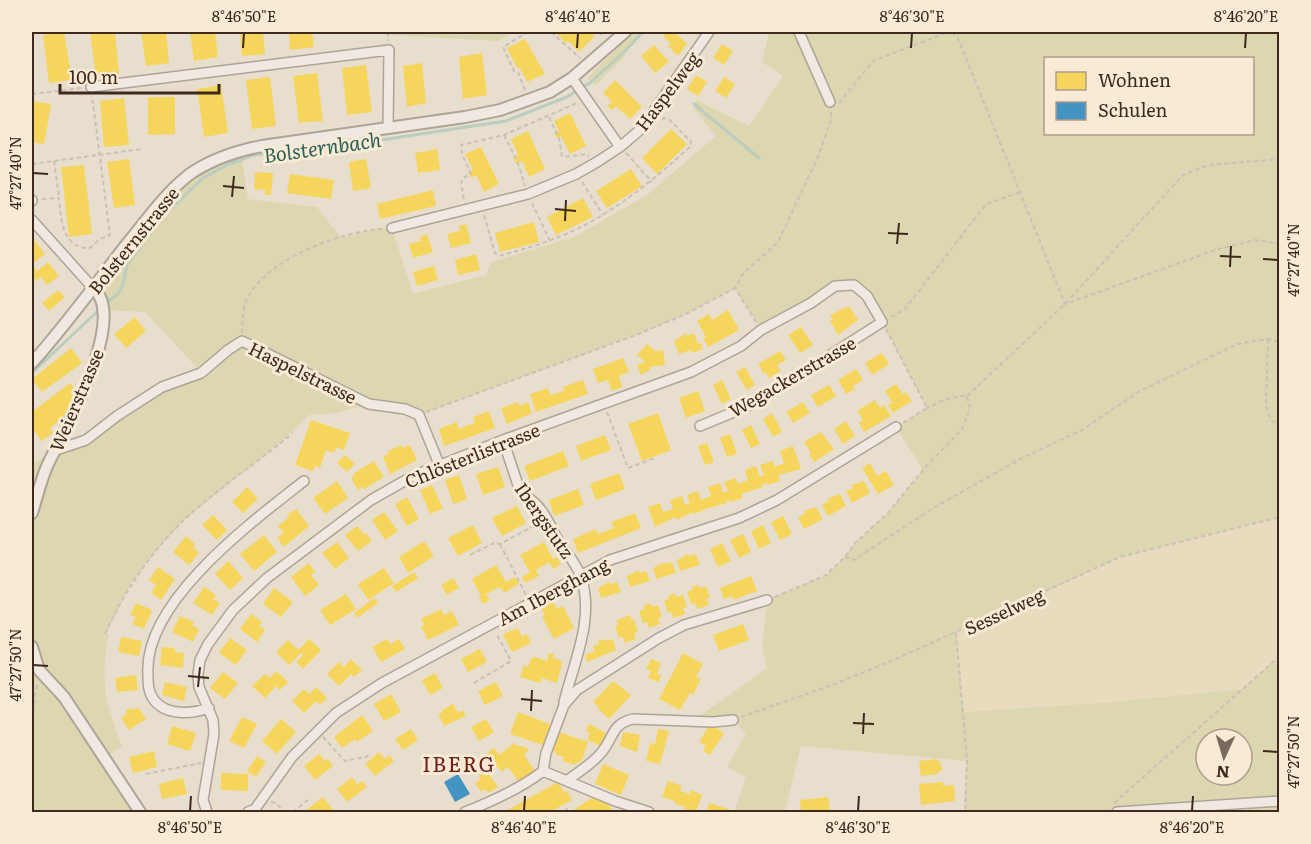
<svg xmlns="http://www.w3.org/2000/svg" width="1311" height="844" viewBox="0 0 1311 844" font-family="Literata,serif">
  <style>
    .farmland { fill: #e9dbbe }
    .green { fill: #dcd7b0; fill-rule: evenodd }
    .homes { fill: #f6d55c }
    .schools { fill: #4393c3 }
    .lines { fill: none; stroke-linecap: round; stroke-linejoin: round }
    .stream { stroke: #bacdbf; stroke-width: 3 }
    .minor-casing { stroke: #aea397; stroke-width: 12 }
    .tertiary-casing { stroke: #aea397; stroke-width: 14 }
    .path { stroke: #c9c0b7; stroke-width: 2; stroke-dasharray: 4.5 3; stroke-linecap: butt }
    .minor { stroke: #f0e9e1; stroke-width: 9 }
    .tertiary { stroke: #f0e9e1; stroke-width: 10 }
    .ticks { fill: none; stroke: #3e291e; stroke-width: 2 }
    .labels { text-anchor: middle; dominant-baseline: central; stroke-width: 6; stroke-linejoin: round; paint-order: stroke }
    .street-label { font-size: 18px; fill: #3e291e; stroke: #f9ead5 }
    .water-label { font-size: 20px; font-style: italic; fill: #2b6056; stroke: #f9ead5 }
    .quarter-label { font-size: 21px; letter-spacing: 1.5px; fill: #702018; stroke: #f9ead5 }
    .neatline { fill: none; stroke: #3e291e; stroke-width: 2 }
    .ticks-label { font-size: 15px; text-anchor: middle; fill: #3e291e }
  </style>
  <rect width="100%" height="100%" fill="#e8dece"/>
  <path class="farmland" d="M 1279,517 L 1279,659 L 1275,660 L 1243,689 L 1101,703 L 963,712 L 956,633 L 1120,557 Z"/>
  <path class="green" d="M 388,32 L 514,32 L 498,41 L 388,35 Z
    M 633,32 L 645,32 L 624,53 L 625,56 L 596,85 L 587,78 Z
    M 769,32 L 1279,32 L 1279,517 L 1120,557 L 956,633 L 964,712 L 1101,703 L 1243,689 L 1275,660 L 1279,659 L 1279,812 L 1248,812 L 1248,803 L 1117,812 L 965,812 L 966,761 L 801,746 L 785,812 L 734,812 L 746,777 L 727,767 L 746,733 L 733,720 L 694,720 L 767,668 L 762,646 L 767,600 L 827,575 L 845,557 L 855,543 L 887,514 L 923,470 L 896,427 L 927,408 L 882,322 L 854,285 L 835,286 L 761,330 L 735,288 L 686,314 L 636,335 L 419,415 L 369,404 L 336,413 L 309,415 L 281,442 L 188,517 L 162,544 L 131,583 L 106,634 L 109,635 C 99,679 106,705 122,746 L 104,760 L 140,812 L 32,812 L 32,464 L 56,450 L 77,444 L 162,387 L 201,372 L 145,312 L 104,310 L 97,292 L 173,189 L 241,150 L 248,199 L 317,207 L 341,238 L 376,229 L 392,228 L 413,294 L 486,275 L 491,262 L 574,237 L 647,195 L 716,136 L 694,109 L 696,100 L 749,126 L 783,76 L 762,62 ZM 1046,58 L 1252,58 L 1252,134 L 1046,134 ZM 1206,739 L 1242,739 L 1242,775 L 1206,775 Z"/>
  <path class="homes" d="M 64,32 L 72,80 L 49,83 L 43,35 Z
    M 90,32 L 115,32 L 119,74 L 96,77 Z
    M 141,32 L 166,32 L 169,63 L 146,66 Z
    M 190,32 L 215,32 L 218,57 L 194,61 Z
    M 240,32 L 263,32 L 265,54 L 242,56 Z
    M 289,32 L 312,32 L 314,47 L 290,50 Z
    M 555,32 L 590,32 L 595,36 L 579,52 L 568,41 L 566,43 Z
    M 667,32 L 674,32 L 687,44 L 680,54 L 677,55 L 668,46 L 671,44 L 663,36 Z
    M 525,39 L 545,74 L 527,82 L 519,67 L 517,68 L 507,48 Z
    M 722,44 L 733,51 L 724,65 L 713,58 Z
    M 654,45 L 669,62 L 655,73 L 641,56 Z
    M 482,53 L 487,95 L 463,99 L 459,57 Z
    M 422,63 L 426,103 L 407,107 L 403,66 Z
    M 366,65 L 372,112 L 347,115 L 342,68 Z
    M 317,73 L 323,121 L 299,123 L 293,76 Z
    M 696,75 L 707,82 L 698,96 L 687,89 Z
    M 270,77 L 276,126 L 252,129 L 246,80 Z
    M 724,77 L 735,84 L 726,98 L 715,91 Z
    M 615,80 L 642,107 L 630,119 L 616,106 L 612,110 L 607,106 L 612,102 L 603,93 Z
    M 221,85 L 228,133 L 204,137 L 197,89 Z
    M 148,97 L 175,97 L 175,134 L 148,135 Z
    M 124,98 L 129,145 L 104,147 L 100,101 Z
    M 32,101 L 51,104 L 44,144 L 32,142 Z
    M 570,113 L 586,146 L 570,154 L 561,136 L 557,138 L 554,133 L 559,131 L 554,121 Z
    M 671,129 L 687,144 L 657,174 L 642,158 Z
    M 528,131 L 545,169 L 529,177 L 522,161 L 516,164 L 513,157 L 518,155 L 511,139 Z
    M 481,147 L 499,184 L 484,192 L 476,175 L 471,178 L 468,172 L 473,170 L 465,154 Z
    M 437,149 L 440,170 L 418,173 L 415,153 Z
    M 129,159 L 135,205 L 114,208 L 107,162 Z
    M 366,159 L 371,188 L 353,191 L 349,162 Z
    M 84,165 L 92,234 L 69,237 L 61,167 Z
    M 631,169 L 642,186 L 607,208 L 596,191 Z
    M 255,172 L 273,173 L 271,195 L 265,195 L 265,190 L 254,189 Z
    M 290,174 L 334,180 L 331,199 L 287,193 Z
    M 433,190 L 436,206 L 380,219 L 377,204 Z
    M 583,198 L 593,217 L 556,235 L 547,217 Z
    M 534,222 L 539,242 L 500,252 L 495,233 Z
    M 466,224 L 471,243 L 451,248 L 447,234 L 460,231 L 459,226 Z
    M 427,234 L 433,252 L 413,258 L 409,244 L 421,241 L 420,237 Z
    M 32,237 L 45,254 L 32,264 Z
    M 476,254 L 480,270 L 458,275 L 455,260 Z
    M 48,262 L 59,276 L 47,285 L 41,277 L 36,281 L 32,275 L 32,264 L 37,271 Z
    M 434,266 L 438,280 L 417,286 L 413,272 Z
    M 58,290 L 65,297 L 49,311 L 42,303 Z
    M 849,306 L 858,320 L 838,335 L 830,321 L 833,320 L 830,315 Z
    M 728,310 L 739,330 L 708,347 L 703,338 L 706,337 L 697,321 L 709,314 L 712,320 Z
    M 135,317 L 146,331 L 126,348 L 114,334 Z
    M 801,327 L 813,345 L 800,353 L 788,335 Z
    M 686,333 L 687,336 L 694,333 L 698,344 L 701,343 L 703,349 L 692,353 L 690,350 L 679,354 L 674,341 Z
    M 647,344 L 655,351 L 663,350 L 665,365 L 649,367 L 650,370 L 641,375 L 637,365 L 645,362 L 637,355 Z
    M 71,348 L 82,363 L 42,392 L 32,379 Z
    M 780,351 L 786,360 L 777,365 L 781,371 L 769,378 L 766,372 L 764,374 L 758,364 Z
    M 882,353 L 889,364 L 872,375 L 865,363 Z
    M 623,358 L 629,372 L 619,376 L 622,387 L 612,391 L 608,380 L 598,383 L 593,369 Z
    M 745,367 L 755,385 L 747,390 L 736,372 Z
    M 856,369 L 863,380 L 853,386 L 855,389 L 846,394 L 838,380 Z
    M 583,380 L 588,394 L 536,412 L 530,394 L 548,388 L 550,395 L 564,391 L 563,387 Z
    M 722,380 L 731,399 L 722,404 L 713,385 Z
    M 70,383 L 79,394 L 71,411 L 50,428 L 53,433 L 41,441 L 34,430 L 32,432 L 32,412 Z
    M 896,384 L 903,394 L 906,392 L 912,401 L 893,413 L 888,405 L 892,402 L 885,391 Z
    M 829,385 L 836,396 L 818,407 L 811,395 Z
    M 698,391 L 705,411 L 686,418 L 679,398 Z
    M 875,400 L 880,408 L 884,405 L 891,416 L 864,432 L 859,423 L 863,420 L 857,411 Z
    M 518,402 L 519,406 L 528,402 L 532,413 L 507,424 L 501,408 Z
    M 803,402 L 810,413 L 793,423 L 786,412 Z
    M 489,411 L 495,428 L 444,446 L 439,429 L 457,422 L 459,429 L 466,426 L 475,423 L 473,417 Z
    M 658,413 L 671,450 L 642,461 L 628,424 Z
    M 772,413 L 782,432 L 773,437 L 763,419 Z
    M 311,420 L 350,433 L 344,450 L 336,447 L 334,453 L 326,450 L 320,468 L 315,466 L 313,471 L 295,465 Z
    M 846,421 L 855,436 L 843,444 L 834,429 Z
    M 751,425 L 760,444 L 751,448 L 742,430 Z
    M 821,432 L 834,449 L 814,462 L 809,454 L 811,453 L 804,442 Z
    M 730,434 L 737,454 L 727,457 L 720,438 Z
    M 605,435 L 611,450 L 581,461 L 576,446 Z
    M 707,443 L 714,462 L 705,465 L 698,446 Z
    M 402,445 L 403,448 L 410,445 L 417,460 L 390,474 L 383,457 L 389,454 L 388,451 Z
    M 793,446 L 801,469 L 778,475 L 780,481 L 767,485 L 767,483 L 764,484 L 762,485 L 763,487 L 741,494 L 743,498 L 731,502 L 730,500 L 726,501 L 727,503 L 705,509 L 705,510 L 693,514 L 693,512 L 677,520 L 676,517 L 655,527 L 648,507 L 660,503 L 663,512 L 673,509 L 670,500 L 682,496 L 685,505 L 687,504 L 690,503 L 687,495 L 698,491 L 701,500 L 711,496 L 708,487 L 720,483 L 723,493 L 728,491 L 724,482 L 736,478 L 738,484 L 748,480 L 745,470 L 756,466 L 760,477 L 764,475 L 760,465 L 773,461 L 775,467 L 784,463 L 780,451 Z
    M 563,451 L 569,466 L 530,481 L 524,466 Z
    M 345,455 L 355,464 L 347,472 L 337,463 Z
    M 374,461 L 384,477 L 364,489 L 362,487 L 358,490 L 351,478 L 355,475 L 354,473 Z
    M 870,463 L 877,476 L 886,471 L 894,485 L 878,494 L 862,468 Z
    M 498,467 L 505,487 L 483,495 L 476,474 Z
    M 619,473 L 625,489 L 596,500 L 590,484 Z
    M 459,475 L 467,499 L 453,504 L 445,480 Z
    M 337,481 L 348,498 L 325,514 L 313,498 Z
    M 864,481 L 870,493 L 852,503 L 846,491 L 853,488 L 852,485 Z
    M 432,485 L 443,508 L 430,514 L 420,490 Z
    M 247,487 L 258,499 L 243,513 L 232,502 Z
    M 578,489 L 584,505 L 554,516 L 549,500 Z
    M 840,494 L 846,506 L 828,516 L 822,505 L 829,501 L 827,499 Z
    M 407,497 L 419,519 L 407,526 L 395,504 Z
    M 517,506 L 526,523 L 502,536 L 492,518 Z
    M 816,507 L 823,519 L 804,529 L 798,517 L 805,514 L 804,511 Z
    M 296,509 L 309,526 L 284,547 L 277,538 L 284,533 L 278,526 L 289,517 L 287,515 Z
    M 384,512 L 398,531 L 385,540 L 372,520 Z
    M 635,513 L 641,528 L 578,553 L 573,539 L 596,529 L 598,534 L 614,528 L 611,522 Z
    M 213,515 L 227,530 L 217,540 L 202,525 Z
    M 783,516 L 792,534 L 780,540 L 771,522 Z
    M 473,525 L 482,543 L 458,556 L 448,538 Z
    M 763,525 L 771,543 L 759,549 L 751,531 Z
    M 357,526 L 364,534 L 366,533 L 372,541 L 358,551 L 345,535 Z
    M 743,534 L 751,552 L 739,558 L 730,540 Z
    M 264,535 L 277,552 L 254,571 L 240,554 Z
    M 186,536 L 195,544 L 193,547 L 199,553 L 189,565 L 173,552 Z
    M 424,541 L 434,556 L 408,573 L 399,557 Z
    M 337,542 L 349,558 L 335,569 L 322,553 Z
    M 544,542 L 553,559 L 557,557 L 561,564 L 553,569 L 549,562 L 536,570 L 539,576 L 525,583 L 522,577 L 530,572 L 520,555 Z
    M 722,543 L 731,561 L 718,567 L 710,549 Z
    M 688,554 L 689,556 L 696,554 L 700,565 L 680,571 L 677,560 Z
    M 228,561 L 243,578 L 230,590 L 215,574 Z
    M 665,562 L 665,564 L 672,562 L 676,573 L 656,579 L 653,568 Z
    M 309,563 L 315,572 L 311,575 L 319,585 L 305,596 L 291,577 Z
    M 496,565 L 506,582 L 515,577 L 519,584 L 504,593 L 500,587 L 486,594 L 490,600 L 483,604 L 479,597 L 481,596 L 472,579 Z
    M 158,567 L 175,579 L 161,600 L 151,593 L 156,585 L 149,580 Z
    M 384,568 L 394,583 L 368,600 L 358,584 Z
    M 639,570 L 639,573 L 646,571 L 650,581 L 630,587 L 627,576 Z
    M 414,572 L 418,578 L 396,592 L 392,586 Z
    M 751,576 L 757,591 L 733,600 L 732,596 L 724,599 L 720,588 Z
    M 453,578 L 459,588 L 447,595 L 441,585 Z
    M 609,582 L 610,584 L 617,582 L 621,592 L 601,598 L 598,588 Z
    M 698,585 L 699,588 L 706,586 L 710,598 L 706,599 L 709,605 L 697,609 L 695,603 L 691,604 L 687,592 L 692,590 L 692,587 Z
    M 204,587 L 216,595 L 213,599 L 220,603 L 212,615 L 193,603 Z
    M 274,588 L 293,602 L 281,617 L 263,604 Z
    M 675,593 L 676,597 L 683,595 L 687,607 L 683,608 L 685,614 L 674,618 L 671,612 L 668,613 L 664,601 L 669,599 L 668,596 Z
    M 346,594 L 356,609 L 330,625 L 320,610 Z
    M 374,598 L 378,603 L 357,618 L 354,613 Z
    M 553,601 L 557,609 L 563,606 L 574,628 L 554,639 L 542,617 L 545,616 L 541,608 Z
    M 136,603 L 152,610 L 144,629 L 132,624 L 136,617 L 130,615 Z
    M 650,603 L 652,607 L 658,605 L 662,617 L 658,618 L 660,624 L 649,628 L 647,622 L 643,623 L 639,611 L 645,609 L 643,606 Z
    M 441,609 L 444,615 L 452,611 L 459,625 L 428,640 L 421,626 L 424,625 L 421,619 Z
    M 251,614 L 262,622 L 259,626 L 265,630 L 257,642 L 240,629 Z
    M 630,615 L 631,620 L 634,619 L 638,631 L 634,633 L 636,639 L 625,643 L 623,637 L 619,638 L 615,626 L 618,625 L 617,620 Z
    M 180,616 L 194,622 L 192,625 L 199,629 L 193,642 L 172,632 Z
    M 743,624 L 749,640 L 719,651 L 713,635 Z
    M 518,628 L 522,637 L 527,634 L 531,643 L 512,652 L 503,634 Z
    M 121,637 L 142,641 L 139,656 L 118,652 Z
    M 230,638 L 247,650 L 236,665 L 219,653 Z
    M 309,639 L 321,650 L 303,669 L 296,662 L 303,655 L 301,653 L 289,665 L 276,652 L 288,640 L 298,650 Z
    M 387,639 L 390,644 L 399,639 L 405,649 L 381,662 L 372,647 Z
    M 605,639 L 606,641 L 613,639 L 616,650 L 587,662 L 585,655 L 595,651 L 593,646 L 599,644 L 598,641 Z
    M 162,647 L 175,648 L 175,652 L 184,653 L 183,668 L 160,665 Z
    M 480,649 L 487,662 L 468,672 L 461,659 Z
    M 549,653 L 554,654 L 553,658 L 560,660 L 562,664 L 557,683 L 542,678 L 540,683 L 520,677 L 524,665 L 528,667 L 531,659 L 534,657 L 547,661 Z
    M 683,653 L 703,664 L 696,677 L 701,679 L 693,695 L 690,693 L 680,710 L 659,699 Z
    M 351,659 L 362,670 L 354,677 L 351,674 L 339,686 L 327,674 L 339,662 L 344,667 Z
    M 651,659 L 661,663 L 657,674 L 661,675 L 659,682 L 648,678 L 651,671 L 646,669 Z
    M 276,671 L 288,682 L 280,690 L 276,686 L 265,698 L 252,686 L 265,674 L 270,678 Z
    M 223,672 L 238,683 L 225,699 L 210,688 Z
    M 435,673 L 443,688 L 430,695 L 422,680 Z
    M 136,675 L 138,690 L 117,692 L 115,678 Z
    M 613,681 L 631,695 L 609,719 L 597,708 L 599,707 L 593,702 Z
    M 165,682 L 187,687 L 184,701 L 162,695 Z
    M 496,682 L 503,696 L 485,705 L 478,691 Z
    M 316,687 L 327,698 L 320,705 L 316,701 L 304,713 L 292,701 L 304,689 L 309,694 Z
    M 391,694 L 401,712 L 384,721 L 374,704 Z
    M 453,704 L 458,713 L 463,710 L 466,716 L 444,726 L 438,714 L 443,712 L 442,710 Z
    M 138,707 L 146,719 L 129,730 L 121,718 L 126,715 L 126,711 L 130,708 L 134,710 Z
    M 518,712 L 550,724 L 543,745 L 510,734 Z
    M 362,715 L 373,731 L 357,742 L 355,739 L 342,748 L 334,737 Z
    M 242,717 L 257,724 L 244,748 L 229,741 Z
    M 281,719 L 296,732 L 277,754 L 262,741 Z
    M 486,719 L 494,732 L 479,741 L 471,727 Z
    M 589,724 L 606,733 L 601,746 L 587,740 L 590,733 L 586,731 Z
    M 710,724 L 724,733 L 710,755 L 703,751 L 706,746 L 699,742 Z
    M 172,726 L 196,733 L 190,751 L 167,744 Z
    M 411,729 L 418,740 L 403,750 L 395,739 Z
    M 658,729 L 669,731 L 660,764 L 646,761 L 650,743 L 655,744 Z
    M 556,731 L 588,742 L 582,760 L 574,765 L 562,761 L 564,757 L 555,754 L 556,752 L 550,750 Z
    M 623,732 L 640,735 L 637,752 L 620,746 Z
    M 514,743 L 516,746 L 518,745 L 529,749 L 524,755 L 535,771 L 519,782 L 508,767 L 502,772 L 498,767 L 495,769 L 484,755 L 494,748 L 499,755 Z
    M 154,751 L 157,767 L 133,773 L 129,757 Z
    M 379,752 L 385,759 L 389,755 L 394,761 L 375,776 L 365,764 Z
    M 319,754 L 325,761 L 328,759 L 333,766 L 315,780 L 304,766 Z
    M 257,756 L 266,762 L 256,777 L 247,771 Z
    M 936,759 L 937,761 L 940,761 L 942,771 L 938,772 L 938,774 L 921,776 L 919,761 Z
    M 603,764 L 629,775 L 621,795 L 595,784 Z
    M 486,770 L 498,787 L 488,793 L 485,789 L 481,792 L 475,783 L 480,780 L 479,775 Z
    M 221,773 L 248,774 L 248,791 L 221,790 Z
    M 352,777 L 357,784 L 362,781 L 367,787 L 347,802 L 337,789 Z
    M 183,778 L 187,794 L 162,799 L 159,784 Z
    M 668,781 L 682,786 L 680,791 L 690,794 L 691,790 L 702,795 L 696,812 L 684,809 L 685,807 L 675,804 L 675,801 L 662,797 Z
    M 558,782 L 564,792 L 567,791 L 572,800 L 550,812 L 504,812 Z
    M 943,782 L 943,786 L 954,785 L 955,801 L 921,805 L 919,784 Z
    M 595,796 L 598,802 L 604,798 L 614,812 L 570,812 Z
    M 323,797 L 335,812 L 306,812 L 305,811 Z
    M 828,797 L 830,812 L 801,812 L 800,800 Z
    M 709,803 L 731,810 L 730,812 L 706,812 Z"/>
  <path class="schools" d="M 458,774 L 470,794 L 455,802 L 444,782 Z"/>
  <g class="lines">
    <path class="stream" d="M 694,104 L 759,158
      M 105,304 L 119,293 L 123,284 L 127,265 L 161,218 L 203,178 L 227,165 L 253,155 L 388,139 L 506,121 L 567,97 L 591,82 L 625,51 L 643,32
      M 32,373 L 100,309"/>
    <defs>
      <path id="minor" d="M 799,32 L 830,102
        M 572,78 L 620,147
        M 91,87 L 389,50 L 388,128
        M 32,200 L 32,201
        M 32,220 L 93,288
        M 392,228 L 528,194 L 576,174 L 597,162 L 620,147 L 641,129 L 709,32
        M 503,440 L 519,488 C 525,497 535,501 541,510 C 549,520 553,532 559,542 C 567,554 577,564 581,577 C 595,618 574,662 564,702
        M 56,450 L 86,440 L 117,416 L 162,387 L 201,373 L 228,350 L 242,341 L 369,404 L 405,409 L 419,415 L 439,464
        M 209,708 C 192,714 166,716 154,700 C 148,692 148,684 148,674 C 143,602 253,521 304,481
        M 543,771 L 546,753 L 564,705 L 577,690 L 659,638 L 684,625 L 767,600
        M 567,781 C 578,772 592,764 601,753 C 614,738 611,724 633,719 L 713,722 L 733,720
        M 207,812 L 203,800 L 214,734 L 213,720 L 199,687 L 198,675 L 200,660 L 208,644 L 233,610 L 267,578 L 371,500 L 413,476 L 503,440 L 691,372 L 741,346 L 761,330 L 811,303 L 835,286 L 854,285 L 867,296 L 882,322 L 771,393 L 746,407 L 700,426
        M 248,812 L 255,809 L 292,757 L 336,713 L 382,683 L 610,560 L 739,518 L 777,500 L 896,427
        M 465,812 C 493,801 520,789 543,771 L 615,801 L 649,812
        M 1117,812 L 1280,801"/>
      <path id="tertiary" d="M 32,363 C 65,326 95,285 126,245 C 146,221 165,193 190,174 C 212,159 236,151 262,146 L 465,117 L 500,110 L 550,92 L 572,78 L 625,32
        M 32,513 C 37,497 41,479 48,464 C 64,431 129,318 93,288
        M 32,647 L 39,670 L 64,697 L 140,812"/>
    </defs>
    <use href="#minor" class="minor-casing"/>
    <use href="#tertiary" class="tertiary-casing"/>
    <path class="path" d="M 388,32 L 388,41
      M 551,32 L 580,58
      M 598,32 L 603,36
      M 952,32 L 958,38 L 1065,304 L 1218,249 L 1255,240 L 1280,244
      M 525,90 L 518,72 L 514,71 L 503,47 L 528,32 L 535,32
      M 32,94 L 82,88
      M 839,103 L 873,61 L 948,32
      M 549,117 L 559,138 L 562,156 C 572,158 579,152 589,156
      M 504,135 L 518,163 L 525,186
      M 626,153 L 652,182
      M 54,161 L 59,197
      M 32,164 L 142,149
      M 582,182 L 603,215
      M 42,199 L 59,198 C 61,219 62,249 90,248 L 100,239 L 110,235 L 92,96
      M 464,199 L 461,184 L 463,178 L 471,174 L 462,154 L 461,145 L 504,135 L 577,103
      M 532,203 L 550,241
      M 484,215 L 495,253 L 499,256 C 516,251 532,247 548,241 C 603,222 649,184 691,146 L 691,142 L 670,120 L 664,118 L 660,121
      M 891,317 L 905,309 L 986,204 L 1021,192
      M 756,322 L 735,288 L 743,274 L 778,242 L 818,157 L 831,120 L 831,110
      M 886,329 L 927,408 L 903,423
      M 242,333 C 243,318 242,305 251,292 C 273,257 343,231 382,229
      M 1268,339 L 1266,406 L 1271,420 L 1280,426
      M 967,396 L 1065,304 L 1183,175 L 1208,165 L 1280,159
      M 426,412 L 636,335 L 686,314 L 735,288
      M 607,412 L 628,468 L 655,458
      M 500,544 L 526,595
      M 470,555 L 494,543 L 500,544 L 533,526 L 541,526
      M 845,557 L 854,560 L 933,508 L 1022,458 L 1082,430 L 1138,392 L 1237,344 L 1268,339 L 1280,342
      M 775,597 L 826,575 L 845,557 L 855,543 L 887,514 L 923,470 L 962,429 L 970,409 L 967,396 C 952,396 941,401 927,408
      M 956,633 L 967,761 L 965,812
      M 105,634 C 125,590 152,550 187,517 C 220,487 258,462 293,433
      M 474,683 L 511,661 L 496,633
      M 741,717 L 832,685 L 896,659 L 1120,557 L 1280,517
      M 32,719 L 37,683
      M 323,737 L 345,761 L 369,756
      M 146,774 L 201,763
      M 271,802 L 276,803 L 284,812
      M 1114,803 L 1280,656
      M 566,808 L 568,812
      M 293,812 L 309,799"/>
    <use href="#minor" class="minor"/>
    <use href="#tertiary" class="tertiary"/>
  </g>
  <path class="ticks" d="M 243,48 L 244,33M 577,48 L 578,33M 911,48 L 912,33M 1245,48 L 1246,33M 33,173 L 48,174M 223,186 L 244,188M 232,197 L 234,176M 555,209 L 576,211M 565,221 L 566,200M 888,233 L 908,234M 897,244 L 899,223M 1220,256 L 1241,257M 1263,259 L 1278,260M 1230,267 L 1231,246M 33,665 L 48,666M 188,676 L 209,678M 198,687 L 200,667M 521,699 L 542,701M 531,711 L 532,690M 853,723 L 874,724M 863,734 L 864,713M 1263,751 L 1278,752M 190,811 L 191,796M 524,811 L 525,796M 858,811 L 859,796M 1192,811 L 1193,796"/>
  <g class="labels">
    <g class="street-label">
      <text transform="translate(667 91) rotate(-53)">Haspelweg</text>
      <text transform="translate(133 240) rotate(-51)">Bolsternstrasse</text>
      <text transform="translate(303 372) rotate(26)">Haspelstrasse</text>
      <text transform="translate(792 376) rotate(-30)">Wegackerstrasse</text>
      <text transform="translate(76 400) rotate(-67)">Weierstrasse</text>
      <text transform="translate(472 455) rotate(-22)">Chlösterlistrasse</text>
      <text transform="translate(545 520) rotate(55)">Ibergstutz</text>
      <text transform="translate(553 591) rotate(-28)">Am Iberghang</text>
      <text transform="translate(1004 611) rotate(-25)">Sesselweg</text>
    </g>
    <g class="water-label">
      <text transform="translate(322 146) rotate(-8)">Bolsternbach</text>
    </g>
    <g class="quarter-label">
      <text x="459" y="762">IBERG</text>
    </g>
  </g>
  <rect width="1311" height="844" fill="none" stroke="#f9ead5" stroke-width="66"/>
  <rect x="1044" y="57" width="210" height="78" fill="#f9ead5" stroke="#ae9d8c" stroke-width="1.5"/>
  <rect x="1056" y="72" width="30" height="18" fill="#f6d55c" stroke="#ae9d8c" stroke-width="1.5"/>
  <text x="1098" y="87" font-size="18" fill="#3e291e">Wohnen</text>
  <rect x="1056" y="102" width="30" height="18" fill="#4393c3" stroke="#ae9d8c" stroke-width="1.5"/>
  <text x="1098" y="117" font-size="18" fill="#3e291e">Schulen</text>
  <g transform="translate(1224 757) rotate(184)"><circle r="28" fill="#f9ead5" stroke="#ae9d8c" stroke-width="1.5"/>
  <path d="M0-4.5L10 22L0 15L-10 22Z" fill="#7a685c"/>
  <text y="-9" font-size="16" font-weight="bold" text-anchor="middle" fill="#3e291e">N</text>
  </g>
  <path d="M60 84v9h159v-9" fill="none" stroke="#3e291e" stroke-width="3"/>
  <text x="69" y="84" font-size="18" fill="#3e291e" stroke="#f9ead5" stroke-width="4.5" paint-order="stroke">100 m</text>
  <rect x="33" y="33" width="1245" height="778" class="neatline"/>
  <g class="ticks-label">
    <text x="244" y="22">8°46'50"E</text>
    <text x="578" y="22">8°46'40"E</text>
    <text x="912" y="22">8°46'30"E</text>
    <text x="1246" y="22">8°46'20"E</text>
    <text transform="translate(16 173) rotate(-90)" y="5">47°27'40"N</text>
    <text transform="translate(1294 260) rotate(-90)" y="5">47°27'40"N</text>
    <text transform="translate(16 665) rotate(-90)" y="5">47°27'50"N</text>
    <text transform="translate(1294 752) rotate(-90)" y="5">47°27'50"N</text>
    <text x="190" y="833">8°46'50"E</text>
    <text x="524" y="833">8°46'40"E</text>
    <text x="858" y="833">8°46'30"E</text>
    <text x="1192" y="833">8°46'20"E</text>
  </g>
</svg>
